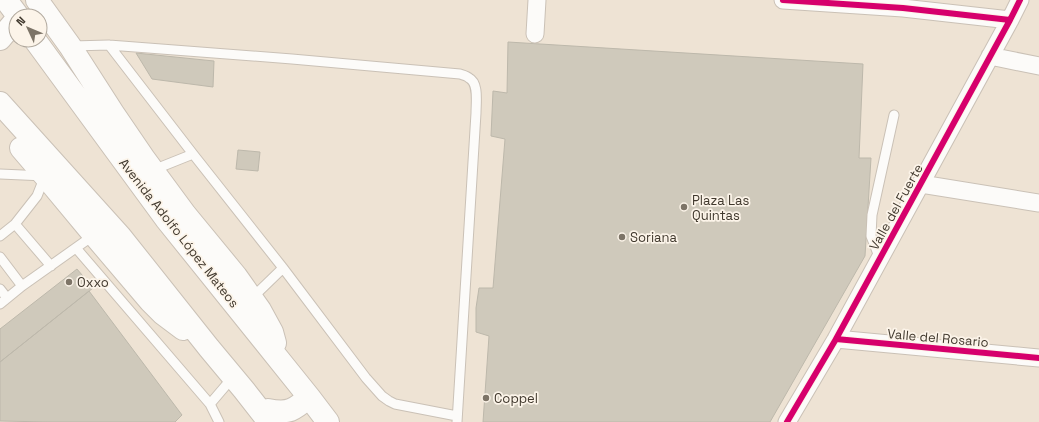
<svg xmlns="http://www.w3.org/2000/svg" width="1039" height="422" viewBox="0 0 1039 422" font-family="'Space Grotesk',sans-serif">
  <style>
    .building { fill: #cfc9bb; stroke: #bdb8ab }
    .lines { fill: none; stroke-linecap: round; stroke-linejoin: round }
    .service-casing { stroke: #cac1b6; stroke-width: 11 }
    .minor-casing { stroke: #cac1b6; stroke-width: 19 }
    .secondary-casing { stroke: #cac1b6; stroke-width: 24 }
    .service { stroke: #fcfbf9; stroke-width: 9 }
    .minor { stroke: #fcfbf9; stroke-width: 17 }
    .secondary { stroke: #fcfbf9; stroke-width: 22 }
    .cycleway-casing { stroke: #fcf4e9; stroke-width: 8 }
    .cycleway { stroke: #d6006c; stroke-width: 6 }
    .poi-dot { fill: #7d7467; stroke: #fcf4e9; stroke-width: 1.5 }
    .labels { text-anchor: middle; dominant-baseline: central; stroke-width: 3.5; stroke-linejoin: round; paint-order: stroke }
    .poi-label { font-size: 13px; fill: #40382d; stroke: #fcf4e9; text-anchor: start }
    .street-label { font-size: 13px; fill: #40382d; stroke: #fcf4e9 }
  </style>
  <rect width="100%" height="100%" fill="#eee3d4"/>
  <path class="building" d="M 508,42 L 863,64 L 859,158 L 871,158 L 865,256 L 770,422 L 483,422 L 489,336 L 476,332 L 476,308 L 479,288 L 493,288 L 505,139 L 491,136 L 493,91 L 507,93 Z
    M 136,53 L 214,61 L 213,87 L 152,79 Z
    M 238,150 L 260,152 L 258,171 L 236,169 Z
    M 77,269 L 93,288 L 0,362 L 0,329 Z
    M 89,291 L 182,415 L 175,422 L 50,422 L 0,421 L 0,362 Z"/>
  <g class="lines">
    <defs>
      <path id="service" d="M 109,45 L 193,154 L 283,268 L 366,378 L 382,396 L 389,401 L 395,404 L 457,416
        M 72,46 L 109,45 L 292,59 L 460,74 C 463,75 467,76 469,78 C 479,83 476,102 476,113 L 457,422
        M 153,170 L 193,154
        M 0,174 L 45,176 L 37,196 L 15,224 L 0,236
        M 15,224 L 51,266
        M 76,248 L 210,404 L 219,422
        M 0,257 L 22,286
        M 880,259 L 871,236 L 872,215 L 894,115
        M 0,289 L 7,298
        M 252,298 L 283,268
        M 0,304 L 22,286 L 94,235
        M 210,404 L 233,377"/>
      <path id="minor" d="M 783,0 L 903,8 L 1010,20
        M 535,34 L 537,0
        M 990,56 L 1039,66
        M 921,184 L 1039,203
        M 836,339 L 1039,358
        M 787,422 L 836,339 L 1010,20 L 1020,0"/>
      <path id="secondary" d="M 6,0 L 18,16
        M 37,0 L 70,46 L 113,113 L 143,157 L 185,214 L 236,276 L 260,310 L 272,332 L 275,343
        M 0,39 L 16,20
        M 35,40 L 166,219 L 309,397 L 328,422
        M 0,103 L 120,236 L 209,348 L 244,390 L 269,422
        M 21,148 L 45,176 L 94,235 L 150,301 L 163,314 L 183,329
        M 268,410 C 289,414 294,410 309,397"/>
    </defs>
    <use href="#service" class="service-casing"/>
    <use href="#minor" class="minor-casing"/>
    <use href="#secondary" class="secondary-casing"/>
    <use href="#service" class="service"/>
    <use href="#minor" class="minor"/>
    <use href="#secondary" class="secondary"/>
    <defs>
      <path id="cycleway" d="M 783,0 L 903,8 L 1010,20
        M 836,339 L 1039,358
        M 787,422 L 836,339 L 1010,20 L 1020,0"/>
    </defs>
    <use href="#cycleway" class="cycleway-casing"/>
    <use href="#cycleway" class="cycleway"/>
  </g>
  <g class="poi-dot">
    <circle cx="684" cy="207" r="4"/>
    <circle cx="622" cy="237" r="4"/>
    <circle cx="69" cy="282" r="4"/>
    <circle cx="486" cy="398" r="4"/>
  </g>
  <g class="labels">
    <g class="poi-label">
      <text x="692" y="200">Plaza Las<tspan x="692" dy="15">Quintas</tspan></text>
      <text x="630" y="237">Soriana</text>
      <text x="77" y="282">Oxxo</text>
      <text x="494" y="398">Coppel</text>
    </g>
    <g class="street-label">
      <text transform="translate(896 207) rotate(-61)">Valle del Fuerte</text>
      <text transform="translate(179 233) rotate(52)">Avenida Adolfo López Mateos</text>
      <text transform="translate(938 338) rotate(5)">Valle del Rosario</text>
    </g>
  </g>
  <g transform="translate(28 28) rotate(314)"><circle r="19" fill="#fcf4e9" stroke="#b1a99e"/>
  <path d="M0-3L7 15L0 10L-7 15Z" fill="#7d7467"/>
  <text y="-6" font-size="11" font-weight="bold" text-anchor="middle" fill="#40382d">N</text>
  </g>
</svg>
